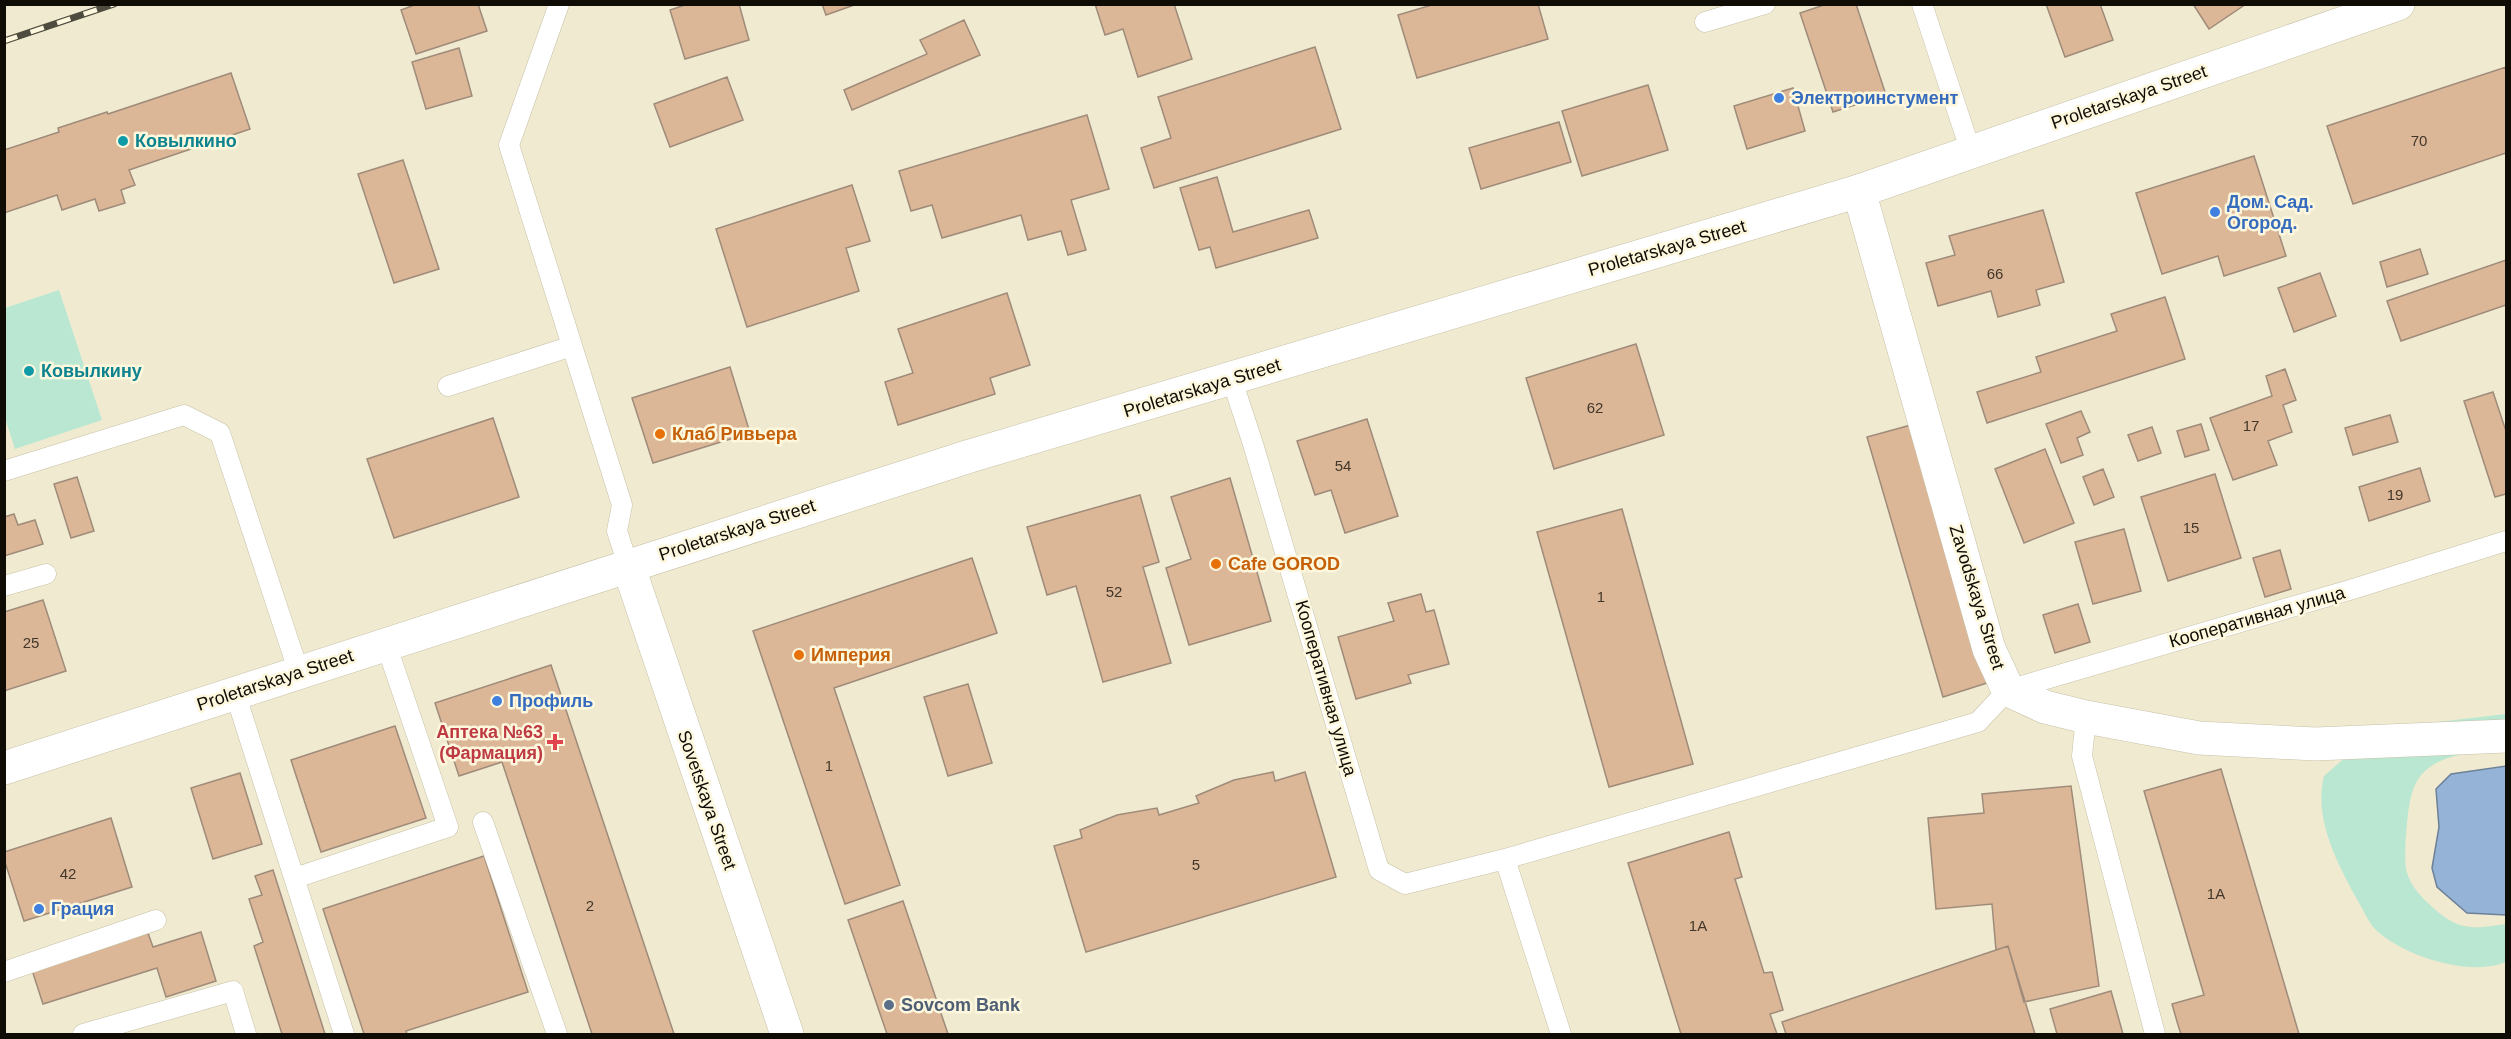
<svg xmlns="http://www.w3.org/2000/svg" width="2511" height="1039" viewBox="0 0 2511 1039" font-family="Helvetica,sans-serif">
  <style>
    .green { fill: #bae7d1 }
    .water { fill: #95b3d7; stroke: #6c8198; stroke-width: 1.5 }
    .building { fill: #dcb797; stroke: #9f8b7a; stroke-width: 1.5 }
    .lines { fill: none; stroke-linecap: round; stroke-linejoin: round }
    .service-casing { stroke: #c7c1a8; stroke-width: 21 }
    .minor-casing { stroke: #c7c1a8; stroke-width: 34 }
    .tertiary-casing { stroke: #c7c1a8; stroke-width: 34 }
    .service { stroke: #fff; stroke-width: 20 }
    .minor { stroke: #fff; stroke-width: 33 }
    .tertiary { stroke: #fff; stroke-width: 33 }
    .rail-casing { stroke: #4e4b3f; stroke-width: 7 }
    .rail { stroke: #fdf7dd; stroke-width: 4.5; stroke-dasharray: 14; stroke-linecap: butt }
    .shop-dot { fill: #3f7fe0; stroke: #fdf7dd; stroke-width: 2 }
    .culture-dot { fill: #0f9aa8; stroke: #fdf7dd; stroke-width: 2 }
    .food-dot { fill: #e8710a; stroke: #fdf7dd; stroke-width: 2 }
    .health-dot { fill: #e0444e; stroke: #fdf7dd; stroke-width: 2 }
    .service-dot { fill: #5c6f8a; stroke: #fdf7dd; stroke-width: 2 }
    .labels { text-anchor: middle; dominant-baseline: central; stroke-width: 5; stroke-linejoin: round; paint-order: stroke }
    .number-label { font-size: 15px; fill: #42372a }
    .street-label { font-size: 18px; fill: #0e0c05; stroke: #fdf7dd }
    .shop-label { font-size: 18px; font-weight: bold; fill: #366cbe; stroke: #fdf7dd; text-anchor: start }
    .culture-label { font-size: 18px; font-weight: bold; fill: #0d838f; stroke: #fdf7dd; text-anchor: start }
    .food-label { font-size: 18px; font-weight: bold; fill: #c56008; stroke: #fdf7dd; text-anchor: start }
    .health-label { font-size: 18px; font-weight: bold; fill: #be3a42; stroke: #fdf7dd; text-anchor: end }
    .service-label { font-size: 18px; font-weight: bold; fill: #4e5e75; stroke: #fdf7dd; text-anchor: start }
  </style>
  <rect width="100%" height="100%" fill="#f0ead0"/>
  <path class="green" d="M 59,290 L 102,420 L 15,449 L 5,418 L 5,308 Z
    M 2506,714 L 2506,752 C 2479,753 2446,751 2424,772 C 2411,784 2409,806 2407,823 C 2406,837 2404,855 2406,869 C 2408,881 2419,895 2428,903 C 2456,930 2469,930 2506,924 L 2506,962 C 2470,977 2407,957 2378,932 C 2369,924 2364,911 2358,901 C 2338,865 2313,818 2324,776 L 2348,755 L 2429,723 Z"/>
  <path class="water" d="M 2506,766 L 2506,915 L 2467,913 L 2437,887 L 2432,868 L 2439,827 L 2436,789 L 2451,774 Z"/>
  <path class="building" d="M 417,4 L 478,4 L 487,31 L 416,54 L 401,10 Z
    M 688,4 L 739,4 L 749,40 L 685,59 L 670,10 Z
    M 822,4 L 857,4 L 826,15 Z
    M 1095,4 L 1174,4 L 1192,59 L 1138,77 L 1123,29 L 1105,35 Z
    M 1435,4 L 1538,4 L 1548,39 L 1417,78 L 1398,15 Z
    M 1827,4 L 1856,4 L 1886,95 L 1833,112 L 1800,13 Z
    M 2046,4 L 2100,4 L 2113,40 L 2065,57 Z
    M 2193,4 L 2246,4 L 2209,29 Z
    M 964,20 L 980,55 L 852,110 L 844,90 L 927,54 L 920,40 Z
    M 1315,47 L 1341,129 L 1154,188 L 1141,148 L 1171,138 L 1158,97 Z
    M 459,48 L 472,96 L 426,109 L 412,62 Z
    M 2506,67 L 2506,153 L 2353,204 L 2327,126 Z
    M 231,73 L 250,129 L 129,170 L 135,185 L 121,190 L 125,203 L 99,211 L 95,199 L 62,210 L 57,195 L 4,213 L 4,150 L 59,132 L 58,128 L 107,112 L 108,114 Z
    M 727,77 L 743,120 L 670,147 L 654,104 Z
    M 1648,85 L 1668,150 L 1582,176 L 1562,111 Z
    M 1793,88 L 1805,131 L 1747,149 L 1734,106 Z
    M 1087,115 L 1109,189 L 1071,200 L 1086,250 L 1068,255 L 1061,231 L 1028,240 L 1021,215 L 942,238 L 932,205 L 911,211 L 899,171 Z
    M 1559,122 L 1571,162 L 1481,189 L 1469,148 Z
    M 2254,156 L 2286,256 L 2224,276 L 2218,256 L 2162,274 L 2136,193 Z
    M 403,160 L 439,269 L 394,283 L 358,174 Z
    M 1217,177 L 1233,232 L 1309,210 L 1318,238 L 1216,268 L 1210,247 L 1199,250 L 1180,188 Z
    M 852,185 L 870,241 L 846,248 L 859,291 L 747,327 L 716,229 Z
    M 2043,210 L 2064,282 L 2036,290 L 2040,305 L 1998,317 L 1991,291 L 1938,306 L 1926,263 L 1955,255 L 1949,236 Z
    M 2420,249 L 2428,274 L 2387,287 L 2380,262 Z
    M 2506,260 L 2506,305 L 2401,341 L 2387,301 Z
    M 2320,273 L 2336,316 L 2294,332 L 2278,288 Z
    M 1007,293 L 1030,365 L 990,378 L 995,394 L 898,425 L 885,382 L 913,373 L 898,329 Z
    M 2165,297 L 2185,359 L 1987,423 L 1977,392 L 2041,372 L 2036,357 L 2117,331 L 2111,314 Z
    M 1636,344 L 1664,435 L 1554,469 L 1526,378 Z
    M 730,367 L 750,433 L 653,463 L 632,398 Z
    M 2285,369 L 2296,400 L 2283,405 L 2292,432 L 2268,441 L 2277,465 L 2233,480 L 2210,418 L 2272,396 L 2266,376 Z
    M 2493,392 L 2506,431 L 2506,494 L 2495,497 L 2464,401 Z
    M 2081,411 L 2090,432 L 2077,438 L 2083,455 L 2061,463 L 2046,424 Z
    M 2390,415 L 2398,442 L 2353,455 L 2345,428 Z
    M 493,418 L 519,497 L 394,538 L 367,459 Z
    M 1367,419 L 1398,516 L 1345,533 L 1331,490 L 1315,495 L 1297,441 Z
    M 2201,424 L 2209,450 L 2185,457 L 2177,431 Z
    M 1911,425 L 1987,683 L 1943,697 L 1867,437 Z
    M 2152,427 L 2161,453 L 2138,461 L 2128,435 Z
    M 2045,449 L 2074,523 L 2024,543 L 1995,469 Z
    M 2420,468 L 2430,501 L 2369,521 L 2359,487 Z
    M 2103,469 L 2114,497 L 2094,505 L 2083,477 Z
    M 2215,474 L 2241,558 L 2168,581 L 2141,497 Z
    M 77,477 L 94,531 L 71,538 L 54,484 Z
    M 1230,478 L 1271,621 L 1189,645 L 1166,568 L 1191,559 L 1171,497 Z
    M 1140,495 L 1159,562 L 1143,567 L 1171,663 L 1103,682 L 1076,586 L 1047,595 L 1027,527 Z
    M 1622,509 L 1693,764 L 1609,787 L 1537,532 Z
    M 14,514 L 18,525 L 35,520 L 43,544 L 4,556 L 4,517 Z
    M 2124,529 L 2141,591 L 2093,604 L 2075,542 Z
    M 2280,550 L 2291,589 L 2265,597 L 2253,558 Z
    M 972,558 L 997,633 L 834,688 L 900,885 L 845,904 L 753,631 Z
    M 1421,594 L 1426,612 L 1434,610 L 1449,664 L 1408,675 L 1411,683 L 1356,699 L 1338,637 L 1394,621 L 1388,603 Z
    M 43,600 L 66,671 L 4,691 L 4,612 Z
    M 2078,604 L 2090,642 L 2055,653 L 2043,615 Z
    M 551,665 L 674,1034 L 592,1034 L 502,762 L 459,776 L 435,703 Z
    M 968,684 L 992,763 L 948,776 L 924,697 Z
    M 395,726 L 426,818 L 321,852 L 291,760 Z
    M 2221,769 L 2299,1034 L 2181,1034 L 2178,1025 L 2172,1004 L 2204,995 L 2144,791 Z
    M 1273,772 L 1275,781 L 1305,772 L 1336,877 L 1086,952 L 1054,846 L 1082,838 L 1080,830 L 1117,815 L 1157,808 L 1159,815 L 1199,803 L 1196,796 L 1234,780 Z
    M 240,773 L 262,844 L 213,859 L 191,788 Z
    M 2071,786 L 2099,986 L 2024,1002 L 2008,946 L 1996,950 L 1992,904 L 1936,909 L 1928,818 L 1984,813 L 1982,794 Z
    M 111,818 L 132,887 L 24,921 L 4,859 L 4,852 Z
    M 1729,832 L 1742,877 L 1735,879 L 1764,973 L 1772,972 L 1783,1010 L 1770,1014 L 1777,1034 L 1681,1034 L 1628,863 Z
    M 484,856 L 528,992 L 406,1031 L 407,1034 L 364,1034 L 323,909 Z
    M 273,870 L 325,1034 L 282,1034 L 254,946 L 263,942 L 249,899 L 262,895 L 255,876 Z
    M 903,901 L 948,1034 L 887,1034 L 848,920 Z
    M 201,932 L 216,981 L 166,997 L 157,968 L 43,1004 L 32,970 L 148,933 L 153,947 Z
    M 2008,946 L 2035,1034 L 1786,1034 L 1782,1022 Z
    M 2111,991 L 2123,1034 L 2057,1034 L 2050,1009 Z"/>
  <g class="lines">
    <defs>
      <path id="service" d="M 559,4 L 509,145 L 622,505 L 617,531 L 628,565
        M 1922,4 L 1971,152
        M 1705,22 L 1765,4
        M 1232,380 L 1253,444 L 1379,870 L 1405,884 L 1505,859 L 1978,722 L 2008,690 L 2353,589 L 2506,541
        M 448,386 L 572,346
        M 4,471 L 184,415 L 220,433 L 299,673
        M 4,586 L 46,574
        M 235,693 L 344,1034
        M 2086,717 L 2082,756 L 2155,1034
        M 483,822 L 557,1034
        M 1505,859 L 1561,1034
        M 295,878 L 448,827 L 386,644
        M 4,972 L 156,920
        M 83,1034 L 233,991 L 246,1034"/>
      <path id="minor" d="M 1859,191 L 1989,649 L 2008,690 L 2045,707 L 2086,717 L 2199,738 L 2315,744 L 2506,736"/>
      <path id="tertiary" d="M 628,565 L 787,1034
        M 4,768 L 970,456 L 1859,191 L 2398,4"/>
    </defs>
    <use href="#service" class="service-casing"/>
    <use href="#minor" class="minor-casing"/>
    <use href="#tertiary" class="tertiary-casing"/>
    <use href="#service" class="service"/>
    <use href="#minor" class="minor"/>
    <use href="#tertiary" class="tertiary"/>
    <defs>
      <path id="rail" d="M 4,41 L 114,4"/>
    </defs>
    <use href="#rail" class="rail-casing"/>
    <use href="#rail" class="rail"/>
  </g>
  <g class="shop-dot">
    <circle cx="1779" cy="98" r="6"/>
    <circle cx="2215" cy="212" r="6"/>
    <circle cx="497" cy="701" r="6"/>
    <circle cx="39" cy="909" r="6"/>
  </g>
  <g class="culture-dot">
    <circle cx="123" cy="141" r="6"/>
    <circle cx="29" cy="371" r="6"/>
  </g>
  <g class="food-dot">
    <circle cx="660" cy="434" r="6"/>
    <circle cx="1216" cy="564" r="6"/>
    <circle cx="799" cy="655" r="6"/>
  </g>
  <path class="health-dot" d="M552 733h6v6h6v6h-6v6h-6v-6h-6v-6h6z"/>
  <circle class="service-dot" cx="889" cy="1005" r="6"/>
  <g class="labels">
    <g class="number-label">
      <text x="2419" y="140">70</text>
      <text x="1995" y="273">66</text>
      <text x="1595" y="407">62</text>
      <text x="2251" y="425">17</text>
      <text x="1343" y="465">54</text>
      <text x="2395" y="494">19</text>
      <text x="2191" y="527">15</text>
      <text x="1114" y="591">52</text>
      <text x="1601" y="596">1</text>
      <text x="31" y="642">25</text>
      <text x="829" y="765">1</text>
      <text x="1196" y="864">5</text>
      <text x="68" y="873">42</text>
      <text x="2216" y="893">1А</text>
      <text x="590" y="905">2</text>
      <text x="1698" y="925">1А</text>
    </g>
    <g class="street-label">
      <text transform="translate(2129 97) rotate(-19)">Proletarskaya Street</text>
      <text transform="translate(1667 248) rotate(-16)">Proletarskaya Street</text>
      <text transform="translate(1202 388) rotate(-17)">Proletarskaya Street</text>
      <text transform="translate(737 530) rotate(-18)">Proletarskaya Street</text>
      <text transform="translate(1977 597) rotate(73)">Zavodskaya Street</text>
      <text transform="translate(2257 617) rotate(-16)">Кооперативная улица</text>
      <text transform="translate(275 680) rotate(-18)">Proletarskaya Street</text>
      <text transform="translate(1326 688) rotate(74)">Кооперативная улица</text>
      <text transform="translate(707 800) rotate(71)">Sovetskaya Street</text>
    </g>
    <g class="shop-label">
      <text x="1791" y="98">Электроинстумент</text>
      <text x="2227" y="202">Дом. Сад.<tspan x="2227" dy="21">Огород.</tspan></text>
      <text x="509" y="701">Профиль</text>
      <text x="51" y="909">Грация</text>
    </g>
    <g class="culture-label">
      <text x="135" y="141">Ковылкино</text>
      <text x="41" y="371">Ковылкину</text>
    </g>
    <g class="food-label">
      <text x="672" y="434">Клаб Ривьера</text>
      <text x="1228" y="564">Cafe GOROD</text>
      <text x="811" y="655">Империя</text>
    </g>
    <g class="health-label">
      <text x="543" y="732">Аптека №63<tspan x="543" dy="21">(Фармация)</tspan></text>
    </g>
    <g class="service-label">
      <text x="901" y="1005">Sovcom Bank</text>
    </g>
  </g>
  <rect width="2511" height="1039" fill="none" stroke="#0e0c05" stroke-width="12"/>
</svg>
